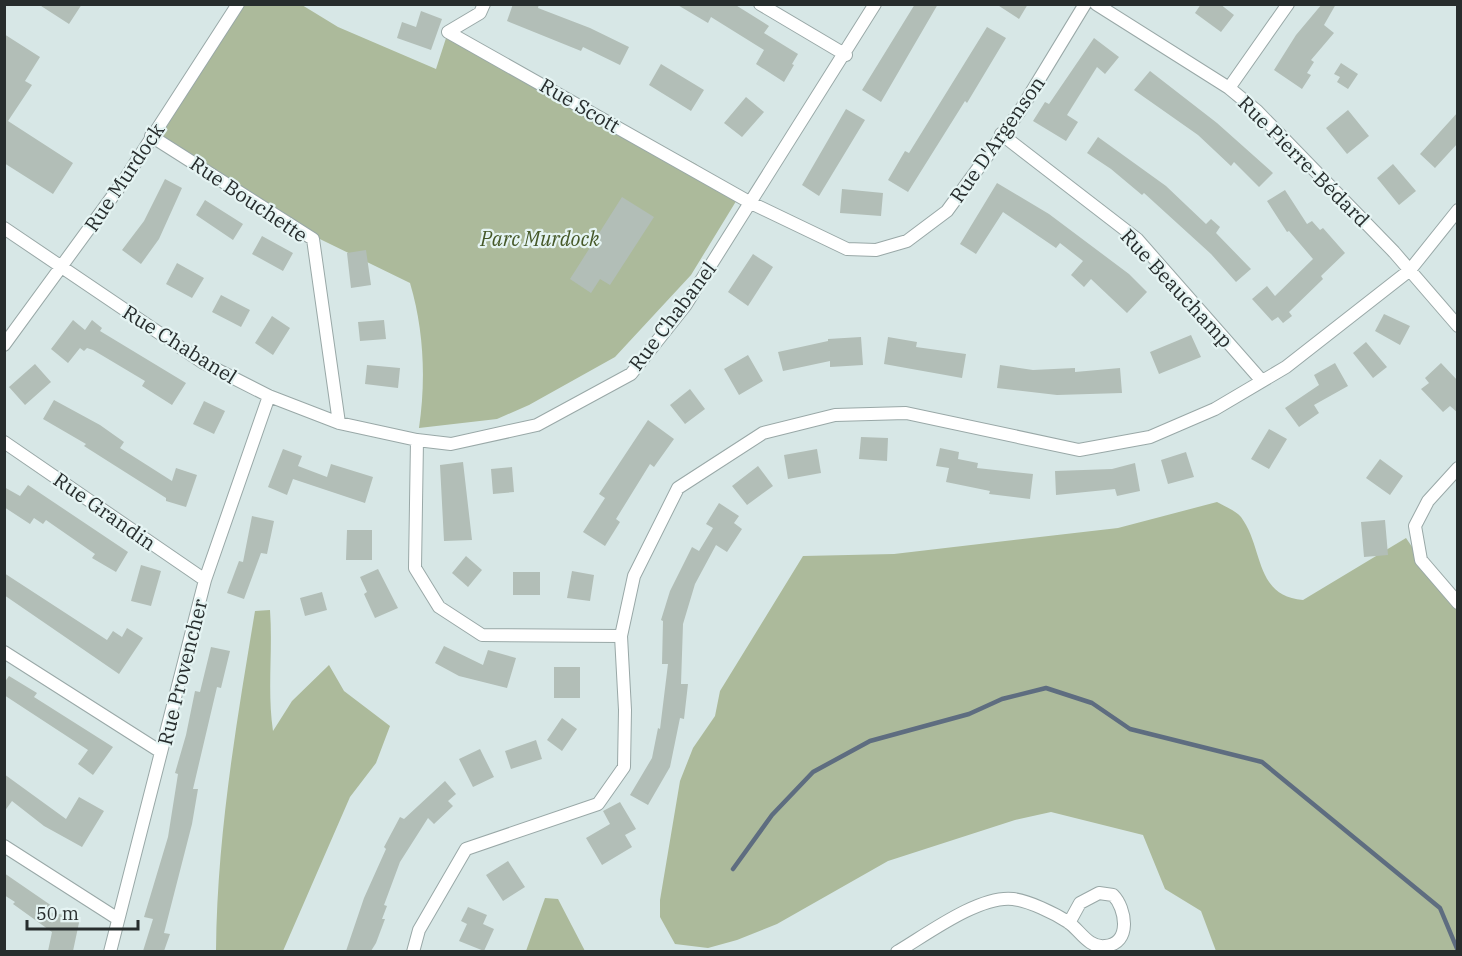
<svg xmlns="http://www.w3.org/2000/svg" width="1462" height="956" viewBox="0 0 1462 956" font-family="'IBM Plex Serif',serif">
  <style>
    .green { fill: #acba9b }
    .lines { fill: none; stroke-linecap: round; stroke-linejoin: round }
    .stream { stroke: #5e6d80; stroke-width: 4.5 }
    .building { fill: #b2beb7 }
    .minor-casing { stroke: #99a8a7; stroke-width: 14 }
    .minor { stroke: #fff; stroke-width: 12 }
    .labels { text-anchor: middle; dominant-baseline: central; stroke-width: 4.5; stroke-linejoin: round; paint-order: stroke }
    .street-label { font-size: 20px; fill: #272d2d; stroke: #e5f4f3 }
    .park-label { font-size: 20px; font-style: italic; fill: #455828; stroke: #e5f4f3 }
  </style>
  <rect width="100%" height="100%" fill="#d7e7e6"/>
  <path class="green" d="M 240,5 L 302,5 L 338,27 L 436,69 L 448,32 L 696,164 L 738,198 L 691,275 L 615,357 L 529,405 L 497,419 L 419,428 C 426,380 424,330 410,283 L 285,222 L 157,140 Z
    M 1217,502 C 1224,506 1236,511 1241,517 C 1264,548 1254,596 1303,600 L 1406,538 L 1421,560 L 1457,601 L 1457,951 L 1216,951 L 1201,911 L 1165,889 L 1143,835 L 1051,812 L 1015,820 L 888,861 L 777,924 L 737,940 L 708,948 L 675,944 L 660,917 L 660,900 L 680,781 L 693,748 L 715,716 L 720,691 L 803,556 L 894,554 L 1118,528 Z
    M 270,610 C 273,651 267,691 273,731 L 292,701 L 329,665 L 344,691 L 390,726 L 376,763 L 350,797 L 283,951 L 216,951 C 217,836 236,725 255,611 Z
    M 545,898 L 558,899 L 585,951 L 526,951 Z"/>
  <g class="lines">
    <path class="stream" d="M 733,869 L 772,815 L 813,772 L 870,741 L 969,714 L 1002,699 L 1046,688 L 1092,703 L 1130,729 L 1262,762 L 1440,908 L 1458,951"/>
  </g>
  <path class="building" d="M 38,4 L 82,4 L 69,24 Z
    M 513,4 L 539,4 L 538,8 L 590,28 L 629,47 L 620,65 L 583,47 L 581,51 L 507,21 Z
    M 676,4 L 734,4 L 769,26 L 764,33 L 798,54 L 792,64 L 794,65 L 784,82 L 756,64 L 764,50 L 711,17 L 708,23 Z
    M 915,4 L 938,4 L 881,102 L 862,90 Z
    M 996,4 L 1028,4 L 1019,19 Z
    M 1201,4 L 1220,4 L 1234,15 L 1221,32 L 1195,13 Z
    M 1322,4 L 1336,4 L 1324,25 L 1334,33 L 1311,60 L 1314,62 L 1307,73 L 1311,75 L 1302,89 L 1274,70 L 1296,35 Z
    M 421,11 L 442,19 L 431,50 L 397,38 L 402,22 L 416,27 Z
    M 987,27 L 1006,38 L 967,103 L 965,101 L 908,192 L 888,180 L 905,151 L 909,153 Z
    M 4,34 L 40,57 L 25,81 L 32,85 L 8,121 L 73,163 L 53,194 L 4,163 Z
    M 1094,38 L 1119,57 L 1105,74 L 1097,67 L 1067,115 L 1078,122 L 1066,141 L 1033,121 L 1045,102 L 1049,104 Z
    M 1341,63 L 1358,74 L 1348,89 L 1337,82 L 1340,77 L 1334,74 Z
    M 661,64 L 704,90 L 691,111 L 649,85 Z
    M 1150,71 L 1217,123 L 1273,173 L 1259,187 L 1234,162 L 1231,166 L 1198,135 L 1134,90 Z
    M 746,97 L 764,112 L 742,137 L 724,123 Z
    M 846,109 L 865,120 L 819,196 L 802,185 Z
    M 1348,110 L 1369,136 L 1347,154 L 1326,128 Z
    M 1458,112 L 1458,143 L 1435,168 L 1420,154 Z
    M 1098,137 L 1166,186 L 1206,224 L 1211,219 L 1220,227 L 1216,233 L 1251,269 L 1236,282 L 1211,254 L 1144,193 L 1142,195 L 1111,169 L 1087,153 Z
    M 1393,164 L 1416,191 L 1399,205 L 1377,178 Z
    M 165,179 L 182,188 L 159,239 L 141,264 L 122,250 L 144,221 Z
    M 997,183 L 1049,214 L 1129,274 L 1147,292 L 1127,313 L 1091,279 L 1084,287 L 1071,275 L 1083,261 L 1060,243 L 1056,248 L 1003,212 L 976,254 L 960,244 Z
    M 842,189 L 883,193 L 881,216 L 840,213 Z
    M 1285,190 L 1307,224 L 1312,221 L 1320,230 L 1323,228 L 1345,253 L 1321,276 L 1323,279 L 1289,312 L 1292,316 L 1283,323 L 1278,317 L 1272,321 L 1252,299 L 1267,286 L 1275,296 L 1313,259 L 1289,231 L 1287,232 L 1267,201 Z
    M 622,197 L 654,217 L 610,285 L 600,279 L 591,293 L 570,279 Z
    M 205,200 L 243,224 L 233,240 L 196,215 Z
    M 262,236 L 293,253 L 283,271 L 252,254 Z
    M 366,250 L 371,285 L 351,288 L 347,253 Z
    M 753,254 L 773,267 L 748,306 L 728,292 Z
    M 177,263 L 204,278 L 192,298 L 166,284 Z
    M 221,295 L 250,310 L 241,327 L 212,312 Z
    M 1384,314 L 1410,326 L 1400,345 L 1375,331 Z
    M 272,316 L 290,328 L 273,355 L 255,343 Z
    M 73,320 L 85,330 L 92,320 L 102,328 L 100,331 L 186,383 L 172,405 L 142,386 L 145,381 L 93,350 L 87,348 L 84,351 L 80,348 L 68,363 L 51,349 Z
    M 384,320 L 386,339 L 360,341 L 358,322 Z
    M 1191,335 L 1201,357 L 1159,374 L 1150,352 Z
    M 861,337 L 863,365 L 830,367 L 830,361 L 783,371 L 778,352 L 828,341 L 828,339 Z
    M 888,337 L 917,342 L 916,347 L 966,354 L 962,378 L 884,364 Z
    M 1366,342 L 1387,367 L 1373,378 L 1353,353 Z
    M 748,355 L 763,381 L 739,395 L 724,369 Z
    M 1335,363 L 1348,386 L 1314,405 L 1319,413 L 1299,427 L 1285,408 L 1319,385 L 1314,375 Z
    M 1441,363 L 1458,381 L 1458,413 L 1450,406 L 1443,412 L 1421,389 L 1429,383 L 1425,378 Z
    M 35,364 L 51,382 L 25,405 L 9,387 Z
    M 367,365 L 400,368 L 398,388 L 365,384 Z
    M 1000,365 L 1033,370 L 1075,368 L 1075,372 L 1120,368 L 1122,393 L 1057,395 L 997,388 Z
    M 690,389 L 705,409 L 685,424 L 670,405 Z
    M 54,400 L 100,425 L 124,442 L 120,448 L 172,481 L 176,468 L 197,475 L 186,507 L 166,501 L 166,498 L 84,446 L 86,444 L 43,419 Z
    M 204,401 L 225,411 L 214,434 L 193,424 Z
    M 648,420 L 674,439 L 654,467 L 650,464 L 616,519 L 620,522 L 605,546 L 583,532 L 605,498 L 599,494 Z
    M 1269,429 L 1287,439 L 1269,469 L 1251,459 Z
    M 861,437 L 888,438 L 887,461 L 859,459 Z
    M 940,448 L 959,452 L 958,459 L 978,463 L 977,468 L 1033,474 L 1030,499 L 989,494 L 990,491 L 946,482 L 949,468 L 936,466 Z
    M 283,449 L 302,456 L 298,466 L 327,477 L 331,464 L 373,477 L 365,503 L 293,479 L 287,495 L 268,487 Z
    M 817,449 L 821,473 L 788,479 L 784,455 Z
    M 1186,452 L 1194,477 L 1168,484 L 1161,460 Z
    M 1380,459 L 1403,476 L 1390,495 L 1366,478 Z
    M 463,462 L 472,540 L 444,541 L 440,465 Z
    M 1135,463 L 1140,491 L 1117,496 L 1115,489 L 1056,495 L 1055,471 L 1112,469 Z
    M 758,466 L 773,486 L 747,505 L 732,486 Z
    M 512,467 L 514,492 L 493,494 L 491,469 Z
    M 28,485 L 128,552 L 116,572 L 92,558 L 95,554 L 46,520 L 43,524 L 34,518 L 30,524 L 4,507 L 4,487 L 20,496 Z
    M 719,503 L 739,516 L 734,523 L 742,529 L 727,552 L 716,545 L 695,584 L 683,624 L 681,684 L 688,684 L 684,719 L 680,718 L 670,767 L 648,805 L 630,795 L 652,758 L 658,728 L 660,729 L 668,664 L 662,664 L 663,621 L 661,620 L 670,591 L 692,547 L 699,551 L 713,528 L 706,524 Z
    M 252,516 L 274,521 L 267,554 L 261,553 L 244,599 L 227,593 L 239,561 L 243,562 Z
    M 1385,520 L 1388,555 L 1364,557 L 1361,522 Z
    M 347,530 L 372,530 L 372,560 L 346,560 Z
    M 466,556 L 482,570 L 468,587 L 452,573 Z
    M 141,565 L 161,571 L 151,606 L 131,601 Z
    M 378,569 L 398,608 L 375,618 L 364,594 L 367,592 L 360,577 Z
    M 572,571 L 594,575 L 590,601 L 567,598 Z
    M 513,572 L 540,572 L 540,595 L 513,595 Z
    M 4,573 L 107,640 L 113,631 L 122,637 L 127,628 L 143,638 L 119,674 L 4,595 Z
    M 322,592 L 327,610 L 305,616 L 300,598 Z
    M 444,646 L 483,665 L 488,650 L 516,658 L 507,688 L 459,676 L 435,663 Z
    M 211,647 L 230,651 L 221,688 L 217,687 L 193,789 L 198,789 L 192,824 L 164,933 L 170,934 L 164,951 L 143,951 L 153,919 L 144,917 L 168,837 L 178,774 L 175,773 L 186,735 L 195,691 L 200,692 Z
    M 554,667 L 580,667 L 580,698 L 554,698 Z
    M 9,676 L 37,693 L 34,697 L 113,747 L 93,775 L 78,764 L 88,750 L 4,695 L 4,683 Z
    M 562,718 L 577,729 L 562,751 L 547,740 Z
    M 536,740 L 542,759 L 511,769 L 505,751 Z
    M 480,749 L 494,777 L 473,787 L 459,759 Z
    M 4,774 L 66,819 L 79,797 L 104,811 L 82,847 L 44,826 L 12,801 L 4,812 Z
    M 445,781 L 456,794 L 448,801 L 453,806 L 434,824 L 428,818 L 400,862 L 384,905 L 387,906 L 382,919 L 385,919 L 376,943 L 371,951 L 346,951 L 364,898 L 386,849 L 384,847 L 400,817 L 404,819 Z
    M 620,802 L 636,829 L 625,835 L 632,847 L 602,865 L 586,838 L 610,824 L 603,811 Z
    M 508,861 L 525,887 L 503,901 L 486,875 Z
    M 4,873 L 52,906 L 48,912 L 80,918 L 73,951 L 48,951 L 52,932 L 13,904 L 15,902 L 4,895 Z
    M 468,907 L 487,915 L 483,924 L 494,929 L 484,951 L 459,941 L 467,924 L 461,921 Z"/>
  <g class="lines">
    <defs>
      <path id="minor" d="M 484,4 L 480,13 L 448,32 L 751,203 L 847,249 L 876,250 L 907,241 L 947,211 L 1020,111 L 1085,4
        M 760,4 L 846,55
        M 1096,4 L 1229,88 L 1257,111 L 1394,252 L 1458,326
        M 1229,88 L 1288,4
        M 1001,134 L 1137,239 L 1262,381
        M 151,136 L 313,239 L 339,423
        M 4,228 L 202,362 L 269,396 L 339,423 L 417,440 L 451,444 L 537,425 L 631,374 L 685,306 L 875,4
        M 4,345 L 123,182 L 238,4
        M 417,440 L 415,568 L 439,607 L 482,635 L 621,636
        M 4,442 L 205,580
        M 1458,468 L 1428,501 L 1415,526 L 1421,560 L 1458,603
        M 4,652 L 161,752
        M 4,846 L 118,919
        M 110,952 L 205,580 L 269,396
        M 413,952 L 419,930 L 466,849 L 598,804 L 624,767 L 625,710 L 621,636 L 634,576 L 678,488 L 763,433 L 835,415 L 906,413 L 1079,450 L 1150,437 L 1215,409 L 1286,367 L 1410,270 L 1458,210
        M 897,952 C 926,935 979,895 1013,899 C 1029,901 1054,913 1068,922 C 1080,930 1088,948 1105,946 C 1132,944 1126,908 1113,895 L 1099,893 L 1080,903 L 1069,923"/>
    </defs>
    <use href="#minor" class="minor-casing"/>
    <use href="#minor" class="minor"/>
  </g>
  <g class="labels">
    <g class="street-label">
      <text transform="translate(580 105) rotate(30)">Rue Scott</text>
      <text transform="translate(997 139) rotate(-55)">Rue D'Argenson</text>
      <text transform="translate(1304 161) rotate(45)">Rue Pierre-Bédard</text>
      <text transform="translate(124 177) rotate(-56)">Rue Murdock</text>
      <text transform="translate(249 199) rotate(34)">Rue Bouchette</text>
      <text transform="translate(1177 288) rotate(47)">Rue Beauchamp</text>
      <text transform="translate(672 316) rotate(-53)">Rue Chabanel</text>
      <text transform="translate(180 344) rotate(32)">Rue Chabanel</text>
      <text transform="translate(105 511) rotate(35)">Rue Grandin</text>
      <text transform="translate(182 672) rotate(-76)">Rue Provencher</text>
    </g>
    <g class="park-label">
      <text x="540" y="238">Parc Murdock</text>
    </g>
  </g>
  <rect width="1462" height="956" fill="none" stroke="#272d2d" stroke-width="12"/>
  <path d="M27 920v9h111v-9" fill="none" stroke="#272d2d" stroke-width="3"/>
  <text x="36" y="920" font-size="18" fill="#272d2d" stroke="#e5f4f3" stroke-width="4.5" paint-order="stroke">50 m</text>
</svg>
